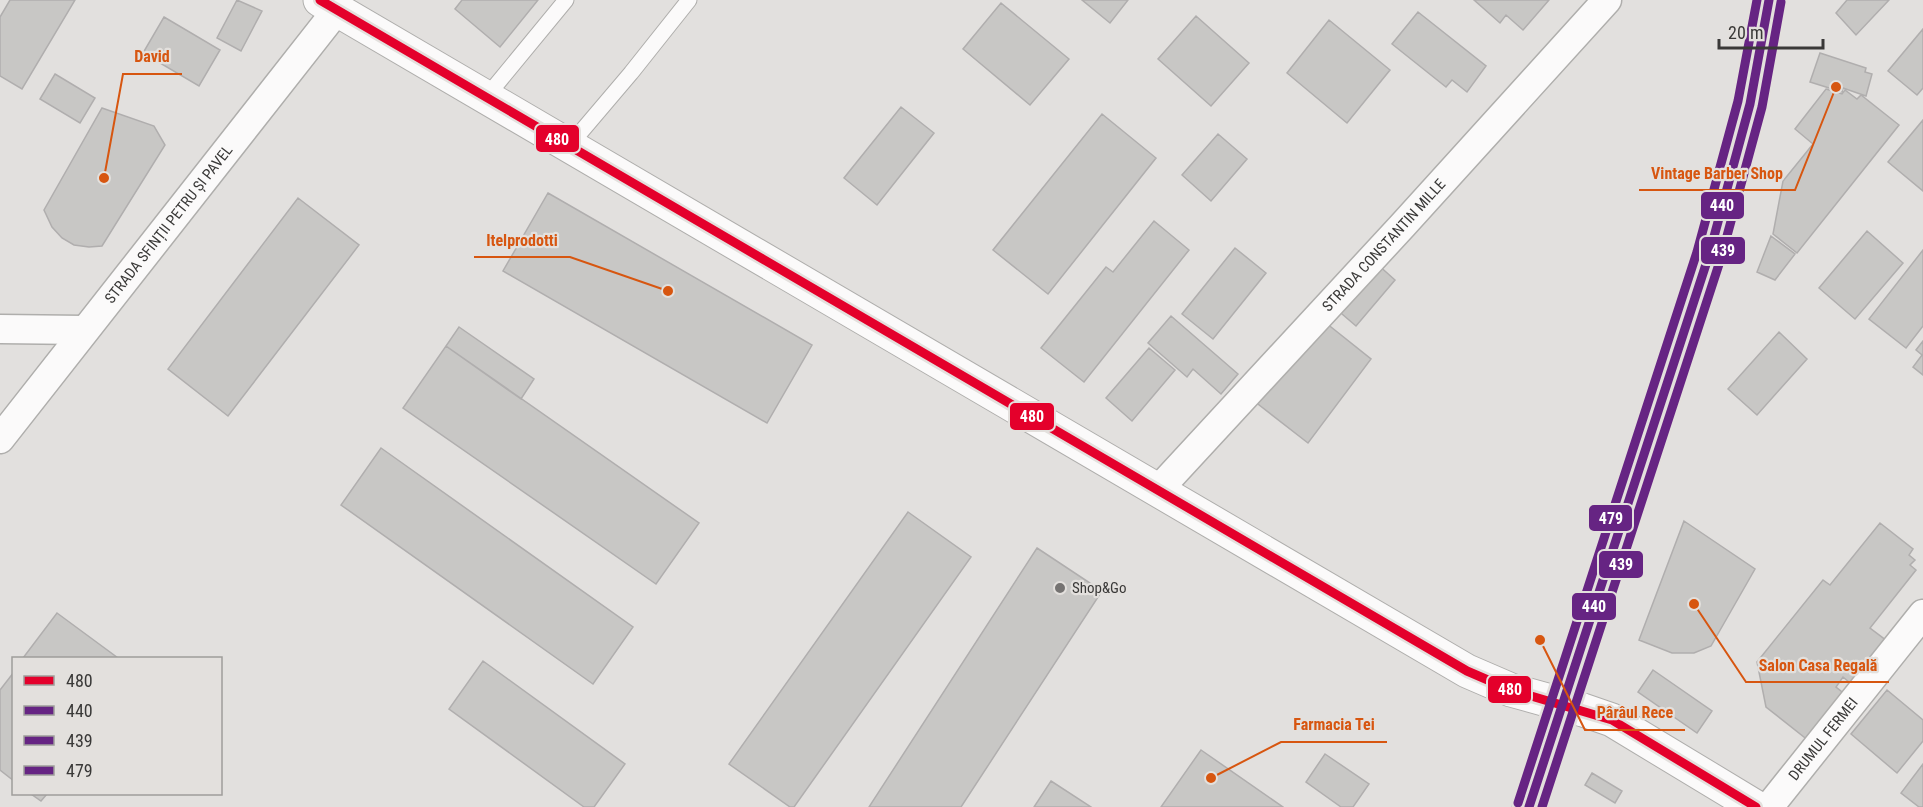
<svg xmlns="http://www.w3.org/2000/svg" width="1923" height="807" viewBox="0 0 1923 807" font-family="'Roboto Condensed',sans-serif">
  <style>
    .building { fill: #c8c7c5; stroke: #b0aeae; stroke-width: 1.5 }
    .lines { fill: none; stroke-linecap: round; stroke-linejoin: round }
    .service-casing { stroke: #afaeac; stroke-width: 17 }
    .minor-casing { stroke: #afaeac; stroke-width: 31 }
    .tertiary-casing { stroke: #afaeac; stroke-width: 35 }
    .primary-casing { stroke: #bebdbc; stroke-width: 35 }
    .service { stroke: #fbfafa; stroke-width: 15 }
    .minor { stroke: #fbfafa; stroke-width: 28 }
    .tertiary { stroke: #fbfafa; stroke-width: 33 }
    .primary { stroke: #eae7e1; stroke-width: 33 }
    .bus-1-casing { stroke: #e3e0dd; stroke-width: 14 }
    .bus-2-casing { stroke: #e3e0dd; stroke-width: 14 }
    .bus-3-casing { stroke: #e3e0dd; stroke-width: 14 }
    .bus-4-casing { stroke: #e3e0dd; stroke-width: 14 }
    .bus-1 { stroke: #e4002b; stroke-width: 9 }
    .bus-2 { stroke: #662483; stroke-width: 9 }
    .bus-3 { stroke: #662483; stroke-width: 9 }
    .bus-4 { stroke: #662483; stroke-width: 9 }
    .poi-dot { fill: #757372; stroke: #e3e0dd; stroke-width: 2 }
    .labels { text-anchor: middle; dominant-baseline: central; stroke-width: 4.5; stroke-linejoin: round; paint-order: stroke }
    .street-label { font-size: 15px; fill: #3a3938; stroke: #e3e0dd }
    .poi-label { font-size: 15px; fill: #3a3938; stroke: #e3e0dd; text-anchor: start }
    .leader { fill: none; stroke: #d75610; stroke-width: 2 }
    .callout-dot { fill: #d75610; stroke: #e3e0dd; stroke-width: 2 }
    .callout-label { font-size: 16px; text-anchor: middle; font-weight: bold; fill: #d75610; stroke: #e3e0dd; stroke-width: 4.5; stroke-linejoin: round; paint-order: stroke }
    .line-badge { stroke: #e3e0dd; stroke-width: 2 }
    .badge-label { font-size: 16px; text-anchor: middle; font-weight: bold; fill: #fff }
  </style>
  <rect width="100%" height="100%" fill="#e2e0de"/>
  <path class="building" d="M 10,0 L 75,0 L 22,89 L 0,76 L 0,17 Z
    M 237,0 L 262,11 L 241,51 L 217,38 Z
    M 462,0 L 538,0 L 500,47 L 455,9 Z
    M 1082,0 L 1128,0 L 1110,23 Z
    M 1474,0 L 1549,0 L 1523,30 L 1506,15 L 1500,23 Z
    M 1847,0 L 1889,0 L 1856,35 L 1836,13 Z
    M 1001,3 L 1069,59 L 1030,105 L 963,49 Z
    M 1418,12 L 1486,66 L 1467,92 L 1452,80 L 1446,87 L 1392,44 Z
    M 1196,16 L 1249,63 L 1211,106 L 1158,59 Z
    M 164,17 L 220,50 L 199,86 L 143,53 Z
    M 1329,20 L 1390,70 L 1347,123 L 1287,73 Z
    M 1923,29 L 1923,88 L 1917,95 L 1888,71 Z
    M 1820,53 L 1866,68 L 1865,72 L 1872,74 L 1866,96 L 1843,88 L 1842,92 L 1810,82 Z
    M 55,74 L 95,98 L 80,123 L 40,99 Z
    M 1826,89 L 1842,94 L 1845,90 L 1857,99 L 1861,95 L 1899,125 L 1797,253 L 1773,234 L 1783,181 L 1813,144 L 1795,129 Z
    M 901,107 L 934,133 L 877,205 L 844,178 Z
    M 102,108 L 154,126 L 165,145 L 102,246 L 89,247 L 74,245 L 62,238 L 52,227 L 44,210 Z
    M 1102,114 L 1156,158 L 1048,294 L 993,250 Z
    M 1923,120 L 1923,191 L 1888,162 Z
    M 1218,134 L 1247,159 L 1211,201 L 1182,175 Z
    M 548,193 L 812,345 L 767,423 L 503,271 Z
    M 298,198 L 359,245 L 228,416 L 168,369 Z
    M 1154,221 L 1189,250 L 1084,382 L 1041,348 L 1106,267 L 1113,272 Z
    M 1867,231 L 1903,263 L 1855,319 L 1819,288 Z
    M 1771,236 L 1795,254 L 1775,280 L 1757,272 Z
    M 1235,248 L 1266,273 L 1213,339 L 1182,314 Z
    M 1923,250 L 1923,326 L 1906,348 L 1869,319 Z
    M 1376,263 L 1395,280 L 1356,326 L 1335,308 Z
    M 1171,316 L 1238,374 L 1221,394 L 1193,369 L 1187,377 L 1148,343 Z
    M 1326,323 L 1371,359 L 1308,443 L 1254,401 Z
    M 459,327 L 534,379 L 521,399 L 446,346 Z
    M 1779,332 L 1807,359 L 1757,415 L 1728,389 Z
    M 1923,341 L 1923,375 L 1913,367 L 1922,355 L 1916,350 Z
    M 446,346 L 699,523 L 656,584 L 403,408 Z
    M 1149,348 L 1175,370 L 1132,421 L 1106,398 Z
    M 381,448 L 633,627 L 593,684 L 341,505 Z
    M 908,512 L 971,557 L 794,807 L 790,807 L 729,764 Z
    M 1684,521 L 1755,569 L 1711,646 L 1694,653 L 1672,653 L 1639,640 Z
    M 1880,523 L 1913,549 L 1909,555 L 1915,560 L 1910,565 L 1916,570 L 1870,628 L 1891,644 L 1856,688 L 1843,677 L 1836,687 L 1846,695 L 1809,741 L 1766,707 L 1757,662 L 1823,580 L 1830,585 Z
    M 1037,548 L 1102,591 L 961,807 L 869,807 Z
    M 57,613 L 118,658 L 23,658 Z
    M 483,661 L 625,764 L 594,807 L 584,807 L 449,709 Z
    M 1653,670 L 1712,711 L 1697,733 L 1638,692 Z
    M 14,672 L 14,781 L 0,770 L 0,690 Z
    M 1887,690 L 1923,720 L 1923,741 L 1897,773 L 1851,734 Z
    M 1201,750 L 1283,807 L 1161,807 Z
    M 1325,754 L 1369,784 L 1353,807 L 1341,807 L 1306,782 Z
    M 1923,764 L 1923,807 L 1919,807 L 1901,793 Z
    M 1592,773 L 1622,791 L 1615,803 L 1585,785 Z
    M 1051,781 L 1091,807 L 1034,807 Z
    M 31,794 L 47,794 L 41,801 Z"/>
  <g class="lines">
    <defs>
      <path id="service" d="M 487,96 L 566,0
        M 569,146 L 631,73 L 689,0"/>
      <g id="minor">
        <path d="M 0,329 L 84,330"/>
        <path id="s1" d="M 0,439 L 337,10"/>
        <path id="s2" d="M 1158,490 L 1403,225 L 1607,0"/>
        <path id="s3" d="M 1769,807 L 1923,614"/>
      </g>
      <path id="tertiary" d="M 320,0 L 1467,671 L 1511,690 L 1583,710 L 1612,720 L 1756,807"/>
      <path id="primary" d="M 1529,807 L 1709,255 L 1750,104 L 1769,0"/>
    </defs>
    <use href="#service" class="service-casing"/>
    <use href="#minor" class="minor-casing"/>
    <use href="#tertiary" class="tertiary-casing"/>
    <use href="#primary" class="primary-casing"/>
    <use href="#service" class="service"/>
    <use href="#minor" class="minor"/>
    <use href="#tertiary" class="tertiary"/>
    <use href="#primary" class="primary"/>
    <defs>
      <path id="bus-1" d="M 320,0 L 1467,671 L 1511,690 L 1612,720 L 1756,807"/>
      <path id="bus-2" d="M 1529,807 L 1709,255 L 1750,104 L 1769,0"/>
      <path id="bus-3" d="M 1542,807 L 1721,258 L 1762,107 L 1781,2"/>
      <path id="bus-4" d="M 1518,803 L 1697,252 L 1738,101 L 1757,0"/>
    </defs>
    <use href="#bus-1" class="bus-1-casing"/>
    <use href="#bus-2" class="bus-2-casing"/>
    <use href="#bus-3" class="bus-3-casing"/>
    <use href="#bus-4" class="bus-4-casing"/>
    <use href="#bus-1" class="bus-1"/>
    <use href="#bus-2" class="bus-2"/>
    <use href="#bus-3" class="bus-3"/>
    <use href="#bus-4" class="bus-4"/>
  </g>
  <circle class="poi-dot" cx="1060" cy="588" r="6"/>
  <g class="labels">
    <g class="street-label">
      <text stroke="none"><textPath href="#s1" startOffset="273">STRADA SFINȚII PETRU ȘI PAVEL</textPath></text>
      <text stroke="none"><textPath href="#s2" startOffset="333">STRADA CONSTANTIN MILLE</textPath></text>
      <text stroke="none"><textPath href="#s3" startOffset="87">DRUMUL FERMEI</textPath></text>
    </g>
    <g class="poi-label">
      <text x="1072" y="588">Shop&amp;Go</text>
    </g>
  </g>
  <path class="leader" d="M104 178L123 74H182M1836 87L1795 190H1639M668 291L570 257H474M1694 604L1746 682H1889M1540 640L1585 730H1685M1211 778L1281 742H1387"/>
  <g class="callout-dot">
    <circle cx="104" cy="178" r="6"/>
    <circle cx="1836" cy="87" r="6"/>
    <circle cx="668" cy="291" r="6"/>
    <circle cx="1694" cy="604" r="6"/>
    <circle cx="1540" cy="640" r="6"/>
    <circle cx="1211" cy="778" r="6"/>
  </g>
  <g class="callout-label">
    <text x="152" y="62">David</text>
    <text x="1717" y="179">Vintage Barber Shop</text>
    <text x="522" y="246">Itelprodotti</text>
    <text x="1818" y="671">Salon Casa Regală</text>
    <text x="1635" y="718">Pârâul Rece</text>
    <text x="1334" y="730">Farmacia Tei</text>
  </g>
  <g class="line-badge">
    <rect x="535" y="124" width="45" height="29" rx="6" fill="#e4002b"/>
    <rect x="1700" y="191" width="45" height="29" rx="6" fill="#662483"/>
    <rect x="1700" y="236" width="46" height="29" rx="6" fill="#662483"/>
    <rect x="1009" y="402" width="46" height="29" rx="6" fill="#e4002b"/>
    <rect x="1588" y="504" width="45" height="28" rx="6" fill="#662483"/>
    <rect x="1598" y="550" width="46" height="29" rx="6" fill="#662483"/>
    <rect x="1571" y="592" width="46" height="29" rx="6" fill="#662483"/>
    <rect x="1487" y="675" width="45" height="29" rx="6" fill="#e4002b"/>
  </g>
  <g class="badge-label">
    <text x="557" y="145">480</text>
    <text x="1722" y="211">440</text>
    <text x="1723" y="256">439</text>
    <text x="1032" y="422">480</text>
    <text x="1611" y="524">479</text>
    <text x="1621" y="570">439</text>
    <text x="1594" y="612">440</text>
    <text x="1510" y="695">480</text>
  </g>
  <rect x="12" y="657" width="210" height="138" fill="#e3e0dd" stroke="#9f9d9b" stroke-width="1.5"/>
  <rect x="24" y="676" width="30" height="9" fill="#e4002b" stroke="#9f9d9b" stroke-width="1.5"/>
  <text x="66" y="687" font-size="18" fill="#3a3938">480</text>
  <rect x="24" y="706" width="30" height="9" fill="#662483" stroke="#9f9d9b" stroke-width="1.5"/>
  <text x="66" y="717" font-size="18" fill="#3a3938">440</text>
  <rect x="24" y="736" width="30" height="9" fill="#662483" stroke="#9f9d9b" stroke-width="1.5"/>
  <text x="66" y="747" font-size="18" fill="#3a3938">439</text>
  <rect x="24" y="766" width="30" height="9" fill="#662483" stroke="#9f9d9b" stroke-width="1.5"/>
  <text x="66" y="777" font-size="18" fill="#3a3938">479</text>
  <path d="M1719 39v9h104v-9" fill="none" stroke="#3a3938" stroke-width="3"/>
  <text x="1728" y="39" font-size="18" fill="#3a3938" stroke="#e3e0dd" stroke-width="4.5" paint-order="stroke">20 m</text>
</svg>
